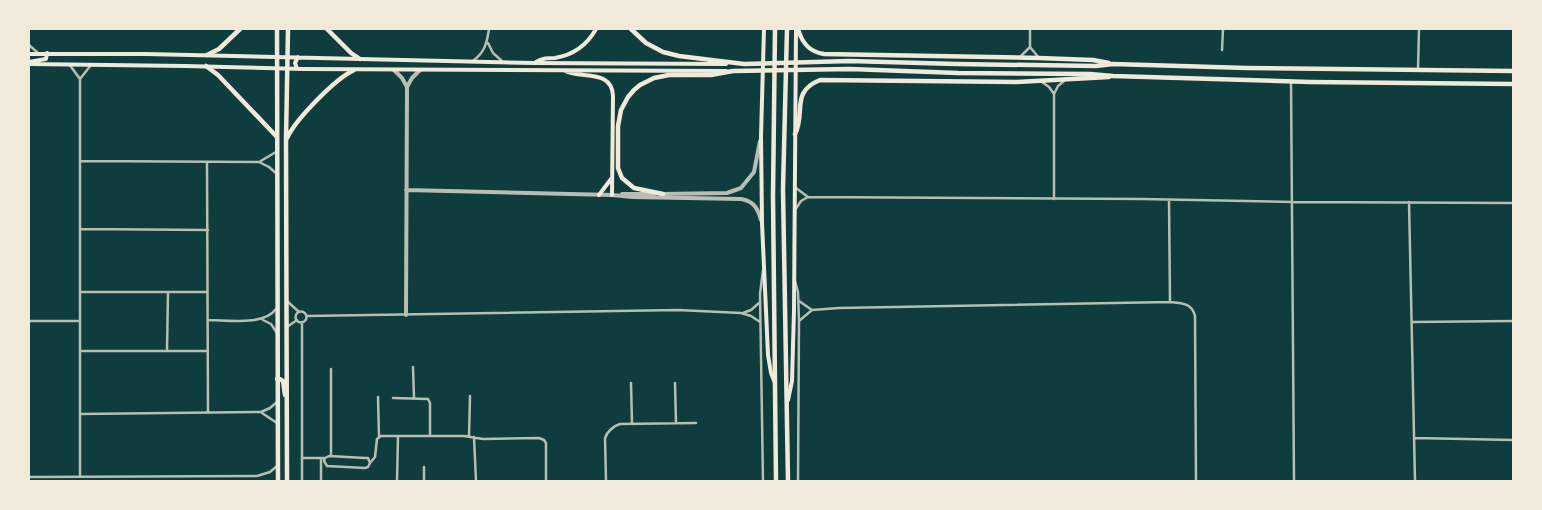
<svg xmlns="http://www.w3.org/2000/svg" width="1542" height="510" viewBox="0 0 1542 510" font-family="'Roboto Serif',serif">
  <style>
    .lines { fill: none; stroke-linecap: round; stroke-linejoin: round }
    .minor { stroke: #b8beb3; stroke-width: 2.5 }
    .tertiary { stroke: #b8beb3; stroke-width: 4 }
    .secondary { stroke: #f1e9da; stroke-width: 4 }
    .primary { stroke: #f1e9da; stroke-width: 4.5 }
    .trunk { stroke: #f1e9da; stroke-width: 4.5 }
  </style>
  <rect width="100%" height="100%" fill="#0f3d3e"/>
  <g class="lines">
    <path class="minor" d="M 1030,29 L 1030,47 L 1039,58
      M 488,43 L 493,53 L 502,61
      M 29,45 L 38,53
      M 1222,50 L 1223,29
      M 1020,57 L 1030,47
      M 474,60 C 485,52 487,42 489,29
      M 69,64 L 80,79
      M 1418,70 L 1419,29
      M 1291,81 L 1294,481
      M 1042,82 L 1049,87 L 1054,94
      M 80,161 L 259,162 L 269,167 L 277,174
      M 207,162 L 208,413
      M 259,162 L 276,152
      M 796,188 L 808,197 L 1141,199 L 1292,202 L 1513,203
      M 1054,199 L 1054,94 L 1058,86 L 1064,81
      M 1169,200 L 1170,302
      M 1409,202 L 1415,481
      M 795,210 L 801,201 L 808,197
      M 80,229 L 208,230
      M 763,270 L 760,294 L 763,481
      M 795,281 L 798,292 L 799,321 L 798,481
      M 80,292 L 207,292
      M 287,301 L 299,312
      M 799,301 L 812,310
      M295.5 317a5.5 5.5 0 1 1 11 0a5.5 5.5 0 1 1-11 0Z
      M 743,313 L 751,310 L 759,303
      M 307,316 L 678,310 L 741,313 L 751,316 L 760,322
      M 208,320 C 227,320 264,326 276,309
      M 263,320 L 271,324 L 277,333
      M 29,321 L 80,321
      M 799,321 L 812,310 L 839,308 L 1170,302 C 1182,303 1192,303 1195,316 L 1196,481
      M 302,322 L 302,481
      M 1412,322 L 1513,321
      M 287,327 L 297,320
      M 80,351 L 208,351
      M 167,351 L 168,292
      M 413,367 L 414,398
      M 331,369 L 331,456
      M 631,383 L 632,424
      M 675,383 L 676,423
      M 378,397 L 379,437
      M 393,398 L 428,399 L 430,403 L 430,436
      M 262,413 L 277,423
      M 80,414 L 261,412 L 270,408 L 277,402
      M 469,436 L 470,396
      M 474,437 L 476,481
      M 1415,438 L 1513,440
      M 329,456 L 365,458 L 368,458 L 370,463 L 368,467 L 365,468 L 327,466 L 324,461 L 325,458 Z
      M 302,458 L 325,458
      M 370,463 L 375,457 L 377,439 L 381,436 L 464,436 L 483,439 L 539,438 L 544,440 L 546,443 L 546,481
      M 29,477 L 257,476 L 270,472 L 277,466
      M 80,477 L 80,79 L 91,65
      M 321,481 L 321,458
      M 397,481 L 398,436
      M 424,481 L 424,467
      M 606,481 L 605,438 C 607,432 613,426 620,424 L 696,423"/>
    <path class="tertiary" d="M 394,70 L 402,78 L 407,87
      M 406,190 L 612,195 L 632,197 L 741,199 C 754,201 758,209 761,220
      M 622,194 L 654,194
      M 661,194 L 727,193 L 741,188 L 754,172 L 760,141
      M 406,315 L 407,87 L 412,78 L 420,70"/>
    <path class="secondary" d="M 764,29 L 761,136 L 762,223 L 768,355 L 771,373 L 775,383
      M 29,54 L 146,54 L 534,63 L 726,64
      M 29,62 L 46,59 L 47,53
      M 536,62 C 542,58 548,58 555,58 C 573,55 587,45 596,29
      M 29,64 L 185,66 L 303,69 L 726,71
      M 297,69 L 295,63 L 298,57
      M 565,71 C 582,79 612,69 613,96 L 612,195
      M 599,195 L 611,179
      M 788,400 L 792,381 L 794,310 L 796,29"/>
    <path class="primary" d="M 277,29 L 278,481
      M 327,29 L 351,53 L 360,59
      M 631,29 L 646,43 L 663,52 L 679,56 L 744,64 L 849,61 L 957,64 L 1096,66 L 1113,64 L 1247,68 L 1513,71
      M 798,29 C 802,43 809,52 824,54 L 1039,58 L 1093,60 L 1109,63
      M 207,55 L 219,49 L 240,29
      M 206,66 L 218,75 L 277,137
      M 795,134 C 806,113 790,92 820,80 L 1017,82 L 1109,77
      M 287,138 C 296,119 335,79 354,70
      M 663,194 L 634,188 L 622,178 L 618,168 L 618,126 L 621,110 L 628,97 L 634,90 L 640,85 L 654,78 L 669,75 L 711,75 L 733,71 L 850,69 L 958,73 L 1090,74 L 1113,76 L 1310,82 L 1513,84
      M 277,379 L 280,379 L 283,381 L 285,395
      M 287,481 L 286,139 L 288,29"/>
    <path class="trunk" d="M 775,29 L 773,196 L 776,481
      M 787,29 L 783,189 L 788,481"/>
  </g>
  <rect width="1542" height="510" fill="none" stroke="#f1e9da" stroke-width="60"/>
</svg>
